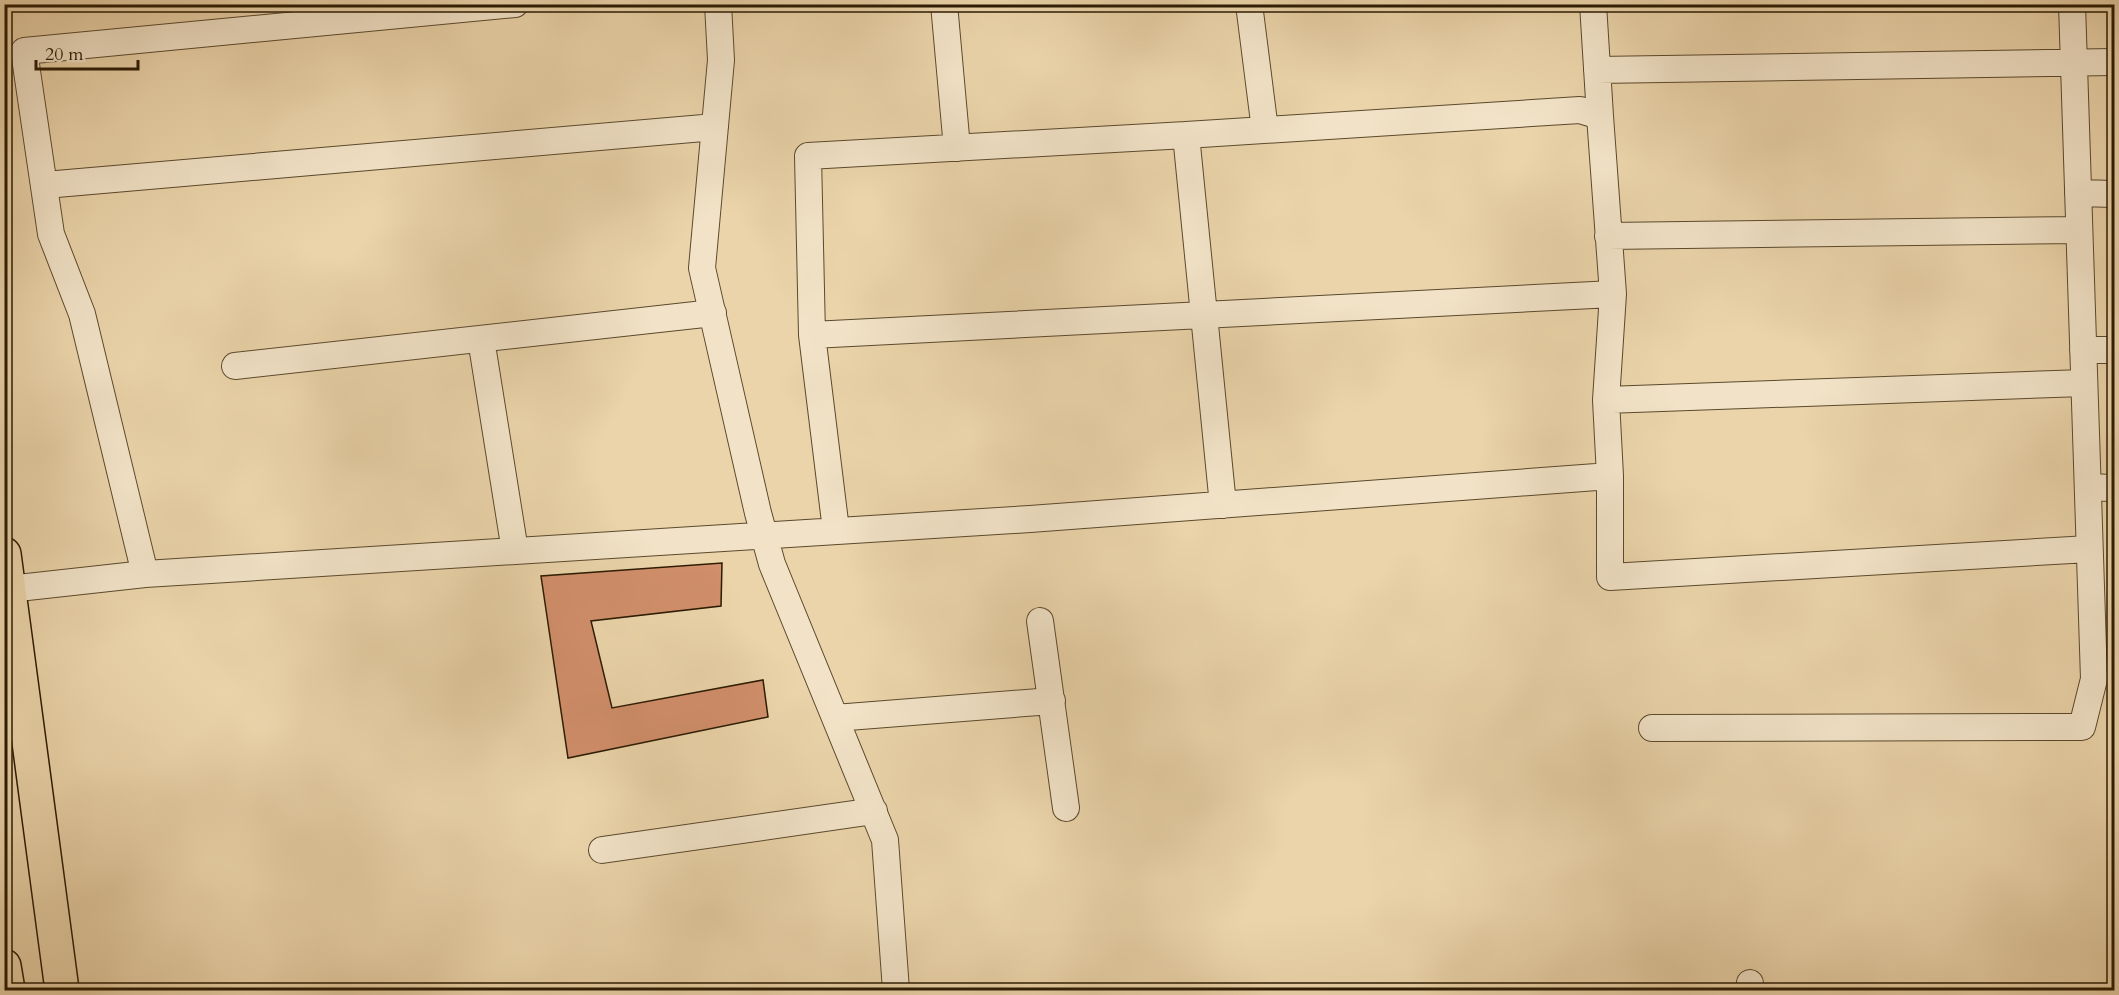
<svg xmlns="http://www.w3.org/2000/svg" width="2119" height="995" viewBox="0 0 2119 995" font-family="Cardo,serif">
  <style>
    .building { fill: #d18f6b; stroke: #2b1b03; stroke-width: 1.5 }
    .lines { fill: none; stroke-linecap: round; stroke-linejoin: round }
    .minor-casing { stroke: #5b492d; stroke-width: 28 }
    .trunk-casing { stroke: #2b1b03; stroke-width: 36 }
    .minor { stroke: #f2e3c8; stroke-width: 26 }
    .trunk { stroke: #ebd4aa; stroke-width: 33 }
  </style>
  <rect width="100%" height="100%" fill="#ebd4aa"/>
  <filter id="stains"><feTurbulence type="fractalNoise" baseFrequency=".00333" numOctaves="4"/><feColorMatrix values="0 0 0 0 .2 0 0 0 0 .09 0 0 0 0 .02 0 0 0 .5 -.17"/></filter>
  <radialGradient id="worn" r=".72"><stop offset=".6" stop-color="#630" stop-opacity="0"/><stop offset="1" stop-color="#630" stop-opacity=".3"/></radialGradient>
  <path class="building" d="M 722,563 L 721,606 L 591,621 L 612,708 L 763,680 L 768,717 L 568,758 L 541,576 Z"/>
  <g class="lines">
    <defs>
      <path id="minor" d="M 718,4 L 721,60 L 702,268 L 758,513 L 772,564 L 885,840 L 896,990
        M 944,4 L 957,148
        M 1249,4 L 1265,130
        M 1597,70 L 2114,62
        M 1600,116 L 1613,294 L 1606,400 L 1610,476 L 1610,577 L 2089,549
        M 45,185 L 715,127
        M 2078,193 L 2114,194
        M 1608,236 L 2079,230
        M 812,335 L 808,156 L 1186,135
        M 481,339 L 515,551
        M 2083,350 L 2114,350
        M 235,366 L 713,313
        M 1606,400 L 2084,383
        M 2088,487 L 2114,488
        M 1223,505 L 1186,135 L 1580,110 L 1600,116 L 1593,4
        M 836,530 L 812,335 L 1613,294
        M 145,574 L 82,314 L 51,234 L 24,51 L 515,4
        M 9,589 L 145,574 L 1030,519 L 1610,476
        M 1040,621 L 1066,808
        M 835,718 L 1052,701
        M 1652,728 L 2082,727 L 2094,679 L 2072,4
        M 602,850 L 874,811
        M 1749,990 L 1750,983"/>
      <path id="trunk" d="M 4,554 L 62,990
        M 4,966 L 8,990"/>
    </defs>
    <use href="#minor" class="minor-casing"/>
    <use href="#trunk" class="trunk-casing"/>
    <use href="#minor" class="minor"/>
    <use href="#trunk" class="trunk"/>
  </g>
  <rect width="2119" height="995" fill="none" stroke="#ebd4aa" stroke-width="24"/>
  <rect x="6" y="6" width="2107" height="983" fill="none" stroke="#2b1b03" stroke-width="3"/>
  <rect x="12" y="12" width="2095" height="971" fill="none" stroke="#2b1b03" stroke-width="1.5"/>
  <path d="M36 60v9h102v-9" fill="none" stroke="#2b1b03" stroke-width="3"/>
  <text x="45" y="60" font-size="18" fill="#2b1b03" stroke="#f2e3c8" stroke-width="4.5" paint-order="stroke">20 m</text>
  <rect width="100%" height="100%" filter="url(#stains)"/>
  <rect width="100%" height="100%" fill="url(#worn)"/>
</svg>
